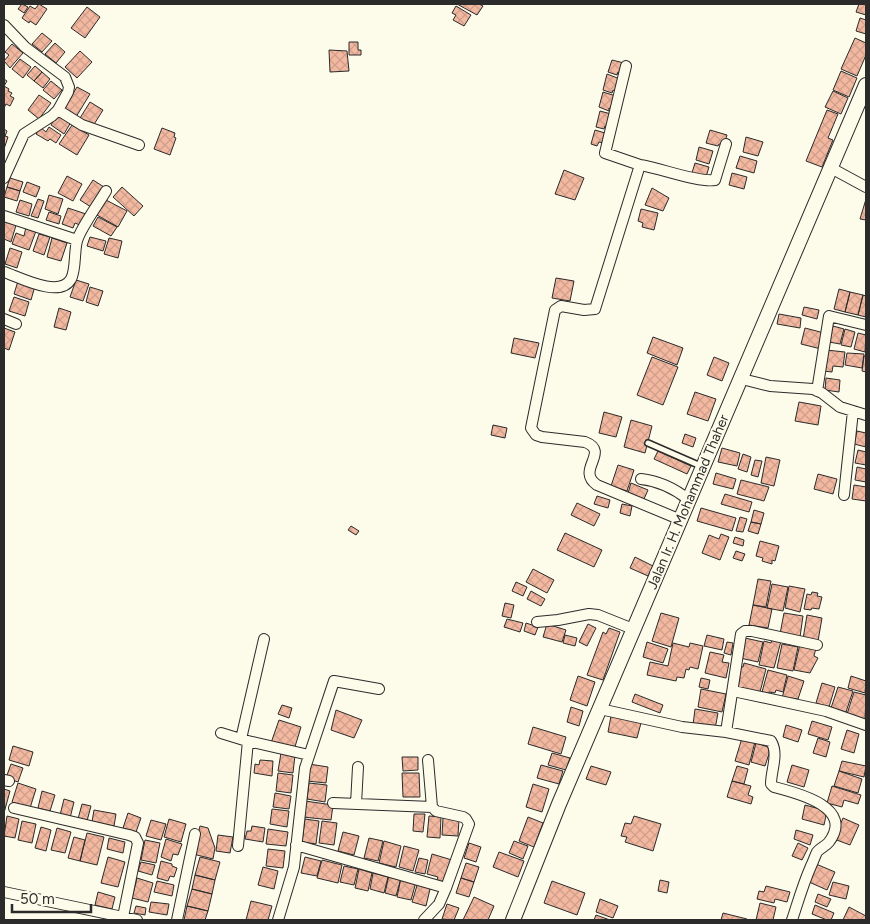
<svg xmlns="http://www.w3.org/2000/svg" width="870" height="924" viewBox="0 0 870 924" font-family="Figtree,sans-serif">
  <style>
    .building { fill: url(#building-cross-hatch); stroke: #2b2b2b }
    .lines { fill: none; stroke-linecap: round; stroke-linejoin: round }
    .service-casing { stroke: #2b2b2b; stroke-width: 8 }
    .minor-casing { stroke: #2b2b2b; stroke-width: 12 }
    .secondary-casing { stroke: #2b2b2b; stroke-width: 16 }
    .service { stroke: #fdfbea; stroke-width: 5 }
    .minor { stroke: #fdfbea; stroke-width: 10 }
    .secondary { stroke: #fdfbea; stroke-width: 14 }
    .labels { text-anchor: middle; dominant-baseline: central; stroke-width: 4; stroke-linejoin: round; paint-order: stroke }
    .street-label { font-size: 14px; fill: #2b2b2b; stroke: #fdfbea }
  </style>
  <defs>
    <pattern id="building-cross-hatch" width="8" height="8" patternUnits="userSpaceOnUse" patternTransform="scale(1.25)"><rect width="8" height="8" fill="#f2b8a0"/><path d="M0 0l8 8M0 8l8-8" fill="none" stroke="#d09e8a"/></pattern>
  </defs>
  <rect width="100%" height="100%" fill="#fdfbea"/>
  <path class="building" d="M 22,4 L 28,7 L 24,13 L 18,9 Z
    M 39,4 L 47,9 L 36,25 L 30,21 L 29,23 L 22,18 L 30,6 L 35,9 Z
    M 457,4 L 479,4 L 483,6 L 477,15 Z
    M 859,4 L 866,4 L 866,15 L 856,12 Z
    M 456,6 L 471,15 L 464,26 L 453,20 L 456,15 L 452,13 Z
    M 87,7 L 100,17 L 85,38 L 71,28 Z
    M 860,18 L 866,20 L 866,34 L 856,31 Z
    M 42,33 L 52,41 L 42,52 L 32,44 Z
    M 855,38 L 866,43 L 866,55 L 857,76 L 841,69 Z
    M 349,42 L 358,42 L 358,50 L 361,50 L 361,55 L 349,55 Z
    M 55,43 L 65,52 L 56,63 L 45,54 Z
    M 12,44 L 23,53 L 10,68 L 4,61 L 9,55 L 5,52 Z
    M 329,50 L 347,51 L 349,71 L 330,72 Z
    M 80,51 L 92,62 L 77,78 L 65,67 Z
    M 20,59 L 31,67 L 23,78 L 12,69 Z
    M 612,60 L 624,63 L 622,74 L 618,72 L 617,75 L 608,72 Z
    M 35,66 L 42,72 L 34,81 L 27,75 Z
    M 841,71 L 857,78 L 849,97 L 833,90 Z
    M 42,72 L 50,79 L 43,88 L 34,81 Z
    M 607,74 L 620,79 L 617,92 L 613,90 L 612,93 L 603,90 Z
    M 4,79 L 7,81 L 4,86 L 9,89 L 8,91 L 12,93 L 10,96 L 14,98 L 10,106 L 6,104 L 4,108 Z
    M 51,81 L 62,90 L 54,99 L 43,90 Z
    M 77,87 L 90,94 L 76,117 L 64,109 Z
    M 833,91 L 848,98 L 841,114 L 825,107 Z
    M 603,92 L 616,96 L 612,109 L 609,108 L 609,111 L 599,107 Z
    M 39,95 L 51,103 L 39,119 L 28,110 Z
    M 90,102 L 103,110 L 93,126 L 80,118 Z
    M 827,110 L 838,114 L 828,138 L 833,140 L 822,167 L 806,161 Z
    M 600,111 L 611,114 L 607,127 L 605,126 L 604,129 L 596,127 Z
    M 58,113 L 71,122 L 64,134 L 51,125 Z
    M 72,125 L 89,135 L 77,155 L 59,144 Z
    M 40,127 L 46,132 L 49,127 L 61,135 L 56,143 L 50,139 L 48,141 L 36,134 Z
    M 162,128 L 175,133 L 174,137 L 176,138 L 170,155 L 154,149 Z
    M 4,129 L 7,131 L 5,136 L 8,137 L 4,149 Z
    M 595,130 L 605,133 L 603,143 L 599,142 L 597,146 L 591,144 Z
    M 710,130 L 727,135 L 724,145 L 719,144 L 718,146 L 706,143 Z
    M 746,137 L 763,142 L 758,156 L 743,152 Z
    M 699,147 L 713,151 L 709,164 L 696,160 Z
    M 740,156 L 757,161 L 754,173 L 736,168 Z
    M 695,163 L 709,167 L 706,177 L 691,176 Z
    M 564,170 L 584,178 L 575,200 L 555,194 Z
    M 732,173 L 747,177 L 744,189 L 729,185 Z
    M 67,176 L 82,184 L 73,201 L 58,193 Z
    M 10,178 L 23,182 L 20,191 L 7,187 Z
    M 93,180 L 104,187 L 91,207 L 80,200 Z
    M 27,182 L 40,187 L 36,197 L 23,192 Z
    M 7,187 L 20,191 L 17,201 L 4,197 Z
    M 122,187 L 143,206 L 134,216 L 113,197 Z
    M 652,188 L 669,198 L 663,211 L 645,205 Z
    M 49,195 L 63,199 L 58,214 L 45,209 Z
    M 38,199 L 44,201 L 38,218 L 31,216 Z
    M 866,199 L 866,220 L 860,219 Z
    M 20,200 L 32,204 L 29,216 L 16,212 Z
    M 106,200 L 127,211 L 118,227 L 97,215 Z
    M 68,208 L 86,214 L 82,226 L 75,223 L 73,228 L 62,224 Z
    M 641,209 L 658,213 L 654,230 L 642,227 L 643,223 L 638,221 Z
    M 49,212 L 61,216 L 59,224 L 46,220 Z
    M 98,217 L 117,227 L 111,236 L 93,226 Z
    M 4,218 L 17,222 L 11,242 L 4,239 Z
    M 26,227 L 36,231 L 29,250 L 12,244 L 16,233 L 24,236 Z
    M 39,234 L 50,237 L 44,255 L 33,251 Z
    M 90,237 L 106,241 L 103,251 L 87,246 Z
    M 52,238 L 67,243 L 61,261 L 47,257 Z
    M 109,238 L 122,241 L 118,258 L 104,254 Z
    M 10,248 L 22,252 L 17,268 L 5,264 Z
    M 556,278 L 574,281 L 570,301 L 552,298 Z
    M 76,280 L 89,284 L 83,301 L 70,297 Z
    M 18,281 L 35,286 L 31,300 L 14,294 Z
    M 90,287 L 103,291 L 98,306 L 86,302 Z
    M 839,289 L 850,292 L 845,312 L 834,309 Z
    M 850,292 L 863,295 L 858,315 L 845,312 Z
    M 863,295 L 866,296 L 866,317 L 858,315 Z
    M 14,297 L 29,302 L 25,316 L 9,311 Z
    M 804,307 L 819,310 L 817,319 L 802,315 Z
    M 59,308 L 71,312 L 66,330 L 54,327 Z
    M 779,314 L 801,318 L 800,328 L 777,324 Z
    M 833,326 L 844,329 L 840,344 L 829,342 Z
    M 4,328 L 15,332 L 9,350 L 4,348 Z
    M 805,328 L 824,333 L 821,349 L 801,344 Z
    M 845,329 L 855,332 L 851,347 L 841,345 Z
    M 858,333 L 866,335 L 865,352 L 854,349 Z
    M 653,337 L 683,348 L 677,365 L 647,353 Z
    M 514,338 L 539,343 L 535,358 L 511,353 Z
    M 826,350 L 845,352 L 843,367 L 833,366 L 832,372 L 823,371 Z
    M 847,353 L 864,354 L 862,368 L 845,365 Z
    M 864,356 L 866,356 L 866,372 L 862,371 Z
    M 652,357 L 678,367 L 663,405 L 637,395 Z
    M 714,357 L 729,363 L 722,381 L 707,375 Z
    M 826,378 L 840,380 L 839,392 L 825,390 Z
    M 695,392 L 716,399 L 708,421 L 687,414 Z
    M 799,402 L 821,406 L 818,425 L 795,421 Z
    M 604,412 L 622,417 L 616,437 L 599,433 Z
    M 631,420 L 652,426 L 645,453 L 624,447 Z
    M 493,425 L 507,428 L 505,438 L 491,435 Z
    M 857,431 L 866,433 L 866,447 L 854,444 Z
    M 685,434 L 696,438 L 693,447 L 682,443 Z
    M 722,448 L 740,453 L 737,466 L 718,462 Z
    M 858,450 L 866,452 L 866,465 L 855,463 Z
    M 658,451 L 691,466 L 687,474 L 654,459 Z
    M 743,454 L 751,457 L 747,472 L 738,469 Z
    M 766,457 L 780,460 L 774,486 L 761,483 Z
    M 755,460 L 762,461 L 758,477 L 751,475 Z
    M 618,465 L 634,470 L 627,491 L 611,486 Z
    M 857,467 L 866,469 L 866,482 L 855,480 Z
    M 716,473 L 736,479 L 733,489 L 713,484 Z
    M 818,474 L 837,479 L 833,494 L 814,489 Z
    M 741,480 L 769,487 L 764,501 L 737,494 Z
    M 631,483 L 648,490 L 644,499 L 628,493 Z
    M 854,485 L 866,487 L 866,501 L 852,499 Z
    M 725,494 L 752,502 L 749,512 L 721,504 Z
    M 597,496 L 610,500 L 608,508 L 594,504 Z
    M 577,503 L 600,514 L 594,526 L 571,515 Z
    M 622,504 L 632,506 L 630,516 L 620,513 Z
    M 701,508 L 736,518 L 732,531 L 697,521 Z
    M 754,510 L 764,513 L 761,524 L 751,522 Z
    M 740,517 L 747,519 L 743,532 L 736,531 Z
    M 751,522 L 761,524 L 758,534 L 748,531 Z
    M 351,526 L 359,531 L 356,535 L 348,530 Z
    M 565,533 L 602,550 L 594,567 L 557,550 Z
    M 721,534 L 729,537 L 720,560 L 702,553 L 709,535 L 719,539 Z
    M 735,537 L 744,540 L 743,546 L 733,543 Z
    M 760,541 L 779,546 L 775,561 L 772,560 L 772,564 L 762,561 L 763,558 L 756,556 Z
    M 736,551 L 745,554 L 742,561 L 733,558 Z
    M 635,557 L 653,566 L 648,576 L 630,568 Z
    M 533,569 L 554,580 L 547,593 L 526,582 Z
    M 758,579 L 771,581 L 766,607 L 753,605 Z
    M 516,582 L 527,587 L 523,596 L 512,591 Z
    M 772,584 L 788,587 L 783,611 L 767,608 Z
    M 789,586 L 805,589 L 800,612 L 785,608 Z
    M 531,591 L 545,599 L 541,606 L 527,599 Z
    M 812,592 L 818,593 L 817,596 L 822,597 L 819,609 L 812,608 L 811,610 L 804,609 L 807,594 L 811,595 Z
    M 505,603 L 514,605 L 511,618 L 502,616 Z
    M 753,605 L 772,609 L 768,628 L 749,625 Z
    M 661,613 L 679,618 L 671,647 L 652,641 Z
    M 784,613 L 803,616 L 800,637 L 780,634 Z
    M 807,615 L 822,618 L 818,641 L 803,639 Z
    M 507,619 L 523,623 L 520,632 L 504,627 Z
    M 526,623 L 538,627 L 535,635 L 524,631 Z
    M 547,624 L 566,630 L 562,642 L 543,637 Z
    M 588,624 L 596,628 L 587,646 L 579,642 Z
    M 609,628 L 620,632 L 603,680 L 587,675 L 603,632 L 606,634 Z
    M 565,635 L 577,638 L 575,646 L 563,643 Z
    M 707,635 L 724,639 L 722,650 L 704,646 Z
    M 745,638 L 763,642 L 758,662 L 740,658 Z
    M 772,639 L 781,641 L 774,668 L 759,665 L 764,641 L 771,643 Z
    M 647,642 L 668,649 L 663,663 L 643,657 Z
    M 727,642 L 733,643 L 731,655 L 724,653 Z
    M 673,643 L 689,647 L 690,643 L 703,646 L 698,669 L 690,667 L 689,670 L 686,669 L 684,678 L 677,677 L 676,681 L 647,675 L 650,662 L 668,666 Z
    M 782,644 L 798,647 L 793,671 L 777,668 Z
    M 800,644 L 816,648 L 814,656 L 818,658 L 810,673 L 794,670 Z
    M 710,652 L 724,655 L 722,662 L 729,663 L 726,678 L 705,673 Z
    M 744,663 L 766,669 L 760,692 L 738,687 L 740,677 L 737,676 L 740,666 L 743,667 Z
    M 768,670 L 787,675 L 783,692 L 776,690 L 775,693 L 769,692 L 769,694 L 762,692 Z
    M 578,676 L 595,682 L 587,706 L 570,700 Z
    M 788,676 L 804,681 L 798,699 L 790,698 L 789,700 L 782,698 Z
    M 851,676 L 866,681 L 865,693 L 848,688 Z
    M 701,678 L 710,680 L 708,689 L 699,687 Z
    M 822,683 L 835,687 L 829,707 L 816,703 Z
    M 838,687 L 853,691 L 846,712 L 831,708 Z
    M 701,689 L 726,694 L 722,712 L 698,707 Z
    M 854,692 L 866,695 L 865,720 L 847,714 Z
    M 635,694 L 663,705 L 660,713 L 632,702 Z
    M 282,705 L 292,708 L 289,718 L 278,714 Z
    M 571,707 L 583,711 L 579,726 L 567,722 Z
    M 695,709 L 718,713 L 715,729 L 693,725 Z
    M 336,710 L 362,720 L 354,738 L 331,730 Z
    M 611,716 L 641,723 L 637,738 L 608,732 Z
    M 279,720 L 301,727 L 294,750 L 271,743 Z
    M 812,721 L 832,727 L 828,740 L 808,734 Z
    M 786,725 L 802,730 L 798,742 L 783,737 Z
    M 533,727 L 566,737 L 561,754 L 528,744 Z
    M 847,730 L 859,734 L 854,753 L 841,749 Z
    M 742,738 L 755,742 L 749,765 L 735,761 Z
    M 818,738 L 830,742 L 826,757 L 813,753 Z
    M 756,743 L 771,748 L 765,766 L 751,762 Z
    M 13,746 L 33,752 L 29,766 L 9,760 Z
    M 281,753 L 295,755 L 293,773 L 278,771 Z
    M 552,753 L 570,758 L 566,770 L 548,765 Z
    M 402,757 L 418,757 L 418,770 L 403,771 Z
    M 260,760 L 273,761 L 272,776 L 254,773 L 255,764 L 259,765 Z
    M 842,761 L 866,766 L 864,777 L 839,771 Z
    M 11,764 L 23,768 L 18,782 L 6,778 Z
    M 309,764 L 328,767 L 326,783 L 307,781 Z
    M 541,765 L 563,771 L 559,784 L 537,778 Z
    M 792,765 L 809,770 L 804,787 L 787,782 Z
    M 591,766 L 611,772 L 606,785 L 586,779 Z
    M 737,766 L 748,769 L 744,784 L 732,781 Z
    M 839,771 L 862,779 L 858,793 L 834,786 Z
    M 278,773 L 293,775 L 291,793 L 276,791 Z
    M 402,773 L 419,773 L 420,797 L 403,797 Z
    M 732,781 L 751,786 L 748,795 L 753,797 L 751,804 L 727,797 Z
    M 18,783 L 36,789 L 30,808 L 12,802 Z
    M 309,783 L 327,785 L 325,802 L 307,799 Z
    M 533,784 L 549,789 L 542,812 L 526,807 Z
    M 832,786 L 861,795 L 858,804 L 844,800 L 842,807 L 827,803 Z
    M 4,789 L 10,791 L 4,813 Z
    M 42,791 L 55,795 L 50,811 L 38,808 Z
    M 275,793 L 291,796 L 289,809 L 273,807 Z
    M 64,799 L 74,802 L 70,818 L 60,815 Z
    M 305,801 L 333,805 L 331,820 L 303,817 Z
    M 82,804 L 91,806 L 87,821 L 78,819 Z
    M 805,805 L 827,811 L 824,825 L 802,819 Z
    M 272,809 L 289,811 L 287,827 L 270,824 Z
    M 94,810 L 116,814 L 114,826 L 92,822 Z
    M 128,813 L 141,818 L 136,832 L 123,828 Z
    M 414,814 L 425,814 L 423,832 L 413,831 Z
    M 7,816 L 19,819 L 15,838 L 4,836 Z
    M 429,816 L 441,817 L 440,838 L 427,837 Z
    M 634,816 L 661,824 L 653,851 L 625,842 L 627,837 L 621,836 L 625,823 L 631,824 Z
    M 528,817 L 543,823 L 534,847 L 519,841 Z
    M 443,818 L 459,819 L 458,836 L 442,835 Z
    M 843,818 L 859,825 L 850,845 L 834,839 Z
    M 169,819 L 186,824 L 181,842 L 164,837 Z
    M 305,819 L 319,821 L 316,844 L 302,842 Z
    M 151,820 L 166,824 L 161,840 L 146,836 Z
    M 22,821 L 36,824 L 32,843 L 18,840 Z
    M 322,821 L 337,823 L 334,845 L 319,843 Z
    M 200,826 L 208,828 L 215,848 L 213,859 L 193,854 Z
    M 252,826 L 265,828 L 263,842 L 245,839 L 247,831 L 251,831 Z
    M 41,827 L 51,830 L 46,851 L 35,848 Z
    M 57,828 L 71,832 L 65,853 L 51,850 Z
    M 268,829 L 288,832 L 286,846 L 266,844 Z
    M 796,830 L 813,835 L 810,845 L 794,839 Z
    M 343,832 L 359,836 L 354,855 L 338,851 Z
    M 87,833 L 104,837 L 97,865 L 80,861 Z
    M 218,835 L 233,837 L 230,853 L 216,851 Z
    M 74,837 L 85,840 L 80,861 L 68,858 Z
    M 109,838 L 125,842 L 123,853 L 107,849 Z
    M 369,838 L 383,841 L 378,861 L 364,858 Z
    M 166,839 L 182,844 L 178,855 L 173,854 L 171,861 L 161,857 Z
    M 145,840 L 160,843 L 156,863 L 141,860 Z
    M 384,841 L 401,846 L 396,867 L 379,863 Z
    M 514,841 L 528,846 L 523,859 L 509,853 Z
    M 469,843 L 481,847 L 476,862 L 464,858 Z
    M 798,843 L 808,848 L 802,860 L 792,856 Z
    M 404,846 L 419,850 L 413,871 L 399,867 Z
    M 268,849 L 285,851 L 283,868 L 266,866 Z
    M 499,852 L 524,861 L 518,877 L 493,867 Z
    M 432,854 L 452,860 L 445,885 L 436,883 L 438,877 L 427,874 Z
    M 108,857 L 125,862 L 118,887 L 101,883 Z
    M 200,857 L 220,862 L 215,880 L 195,875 Z
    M 305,857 L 321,861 L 317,876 L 301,873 Z
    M 419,858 L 428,860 L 425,874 L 415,872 Z
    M 322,860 L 342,865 L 338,883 L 317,878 Z
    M 161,861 L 172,864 L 172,866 L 177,868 L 174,877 L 170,876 L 168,881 L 157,878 Z
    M 141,862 L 155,865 L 152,875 L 138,871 Z
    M 466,863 L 479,867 L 474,882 L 461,878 Z
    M 816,864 L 835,872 L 827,890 L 809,882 Z
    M 344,866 L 358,869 L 354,885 L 340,882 Z
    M 263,867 L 278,871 L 274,889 L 258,885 Z
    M 359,869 L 372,873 L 368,891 L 355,888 Z
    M 373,873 L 388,877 L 384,893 L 370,889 Z
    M 195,875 L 215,880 L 212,894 L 192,889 Z
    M 389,875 L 401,878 L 396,896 L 385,893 Z
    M 137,878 L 153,883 L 148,902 L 132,898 Z
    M 401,878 L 416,882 L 411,900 L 397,897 Z
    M 461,878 L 474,882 L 469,897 L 456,893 Z
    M 660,880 L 669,882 L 667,893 L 658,891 Z
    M 157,881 L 174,885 L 172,896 L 154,892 Z
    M 552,881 L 585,893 L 577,915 L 544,903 Z
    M 418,882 L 431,885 L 426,906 L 412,902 Z
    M 833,882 L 849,886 L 846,899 L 829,895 Z
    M 766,886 L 790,892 L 787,902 L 775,899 L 774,903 L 757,899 L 759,891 L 764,892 Z
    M 192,889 L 212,894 L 208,911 L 187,906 Z
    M 98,892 L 115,897 L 112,909 L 95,905 Z
    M 818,894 L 831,899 L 827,907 L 815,902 Z
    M 474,897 L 494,906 L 488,920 L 463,920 Z
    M 600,899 L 618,906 L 613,918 L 596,912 Z
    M 251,901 L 272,906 L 268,920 L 246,920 Z
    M 151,902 L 169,904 L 167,915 L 149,912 Z
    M 760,903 L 776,907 L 773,920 L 756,920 Z
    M 447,904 L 459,908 L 454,920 L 442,919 Z
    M 815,905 L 834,913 L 831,920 L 827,920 L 812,914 Z
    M 136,906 L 146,908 L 145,915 L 134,913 Z
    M 187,906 L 208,911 L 205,920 L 184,920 Z
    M 849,907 L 866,916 L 866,920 L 843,920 Z
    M 723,913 L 747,919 L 746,920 L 721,920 Z
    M 596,915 L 610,920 L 594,920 Z"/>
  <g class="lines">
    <defs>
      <path id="service" d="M 648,443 L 703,467"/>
      <path id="minor" d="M 4,25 L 25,47 L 65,77 L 69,87 L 68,92 L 58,110 L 52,116 L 24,134 L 4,178
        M 626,66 L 605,153 L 640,165
        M 58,110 L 82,125 L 139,145
        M 831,168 L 866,187
        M 4,216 L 77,240
        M 4,272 C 19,277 60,299 71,279 C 76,270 74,252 77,241 C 80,229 99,203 106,191
        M 4,319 L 16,324
        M 742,379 L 770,386 L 813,389 L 822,393 L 840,407 L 866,415
        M 817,391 L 829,316 L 866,325
        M 641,479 C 660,481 674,488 689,500
        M 844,495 L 853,411
        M 681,520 L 597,485 C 575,470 611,452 585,442 L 542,437 L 536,435 L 531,428 L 555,310 L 561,306 L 584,310 L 595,309 L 640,165 C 660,168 699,183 715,180 L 726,144
        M 537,622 L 558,620 L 589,614 L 598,615 L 633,629
        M 733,691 L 826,711 L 866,725
        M 600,709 L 682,727 L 726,732 L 771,741 C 779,754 771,770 771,784 L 774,787 C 797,793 855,807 829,842 C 826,846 820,848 817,852 C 815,856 813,862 811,866 C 803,884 798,902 792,920
        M 726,732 L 741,634 L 745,631 L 752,631 L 817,645
        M 221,733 L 247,741
        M 241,739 L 264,639
        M 4,780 L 9,781
        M 333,803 L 432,807
        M 356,804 L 358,767
        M 14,808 L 129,835 L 135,837 L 138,843 L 123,917
        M 296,845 L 446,888 L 469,824 L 466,819 L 463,817 L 436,811 L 432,807 L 428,760
        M 238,846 L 248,741 L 309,755
        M 4,892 L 137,920
        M 177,920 L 195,834
        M 278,920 L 294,867 L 305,768 L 334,681 L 379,689
        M 424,920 L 439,904 L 446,888"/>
      <path id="secondary" d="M 513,920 L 559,804 L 866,85"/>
    </defs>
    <use href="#service" class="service-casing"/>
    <use href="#minor" class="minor-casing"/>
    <use href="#secondary" class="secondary-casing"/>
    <use href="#service" class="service"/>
    <use href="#minor" class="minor"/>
    <use href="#secondary" class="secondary"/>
  </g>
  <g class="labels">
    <g class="street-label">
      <text transform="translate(688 502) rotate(-67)">Jalan Ir. H. Mohammad Thaher</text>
    </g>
  </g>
  <rect width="870" height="924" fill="none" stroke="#2b2b2b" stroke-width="10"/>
  <path d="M12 904v8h79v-8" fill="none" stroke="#2b2b2b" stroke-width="2.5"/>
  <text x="20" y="904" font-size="15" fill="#2b2b2b" stroke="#fdfbea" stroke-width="4" paint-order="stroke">50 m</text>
</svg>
